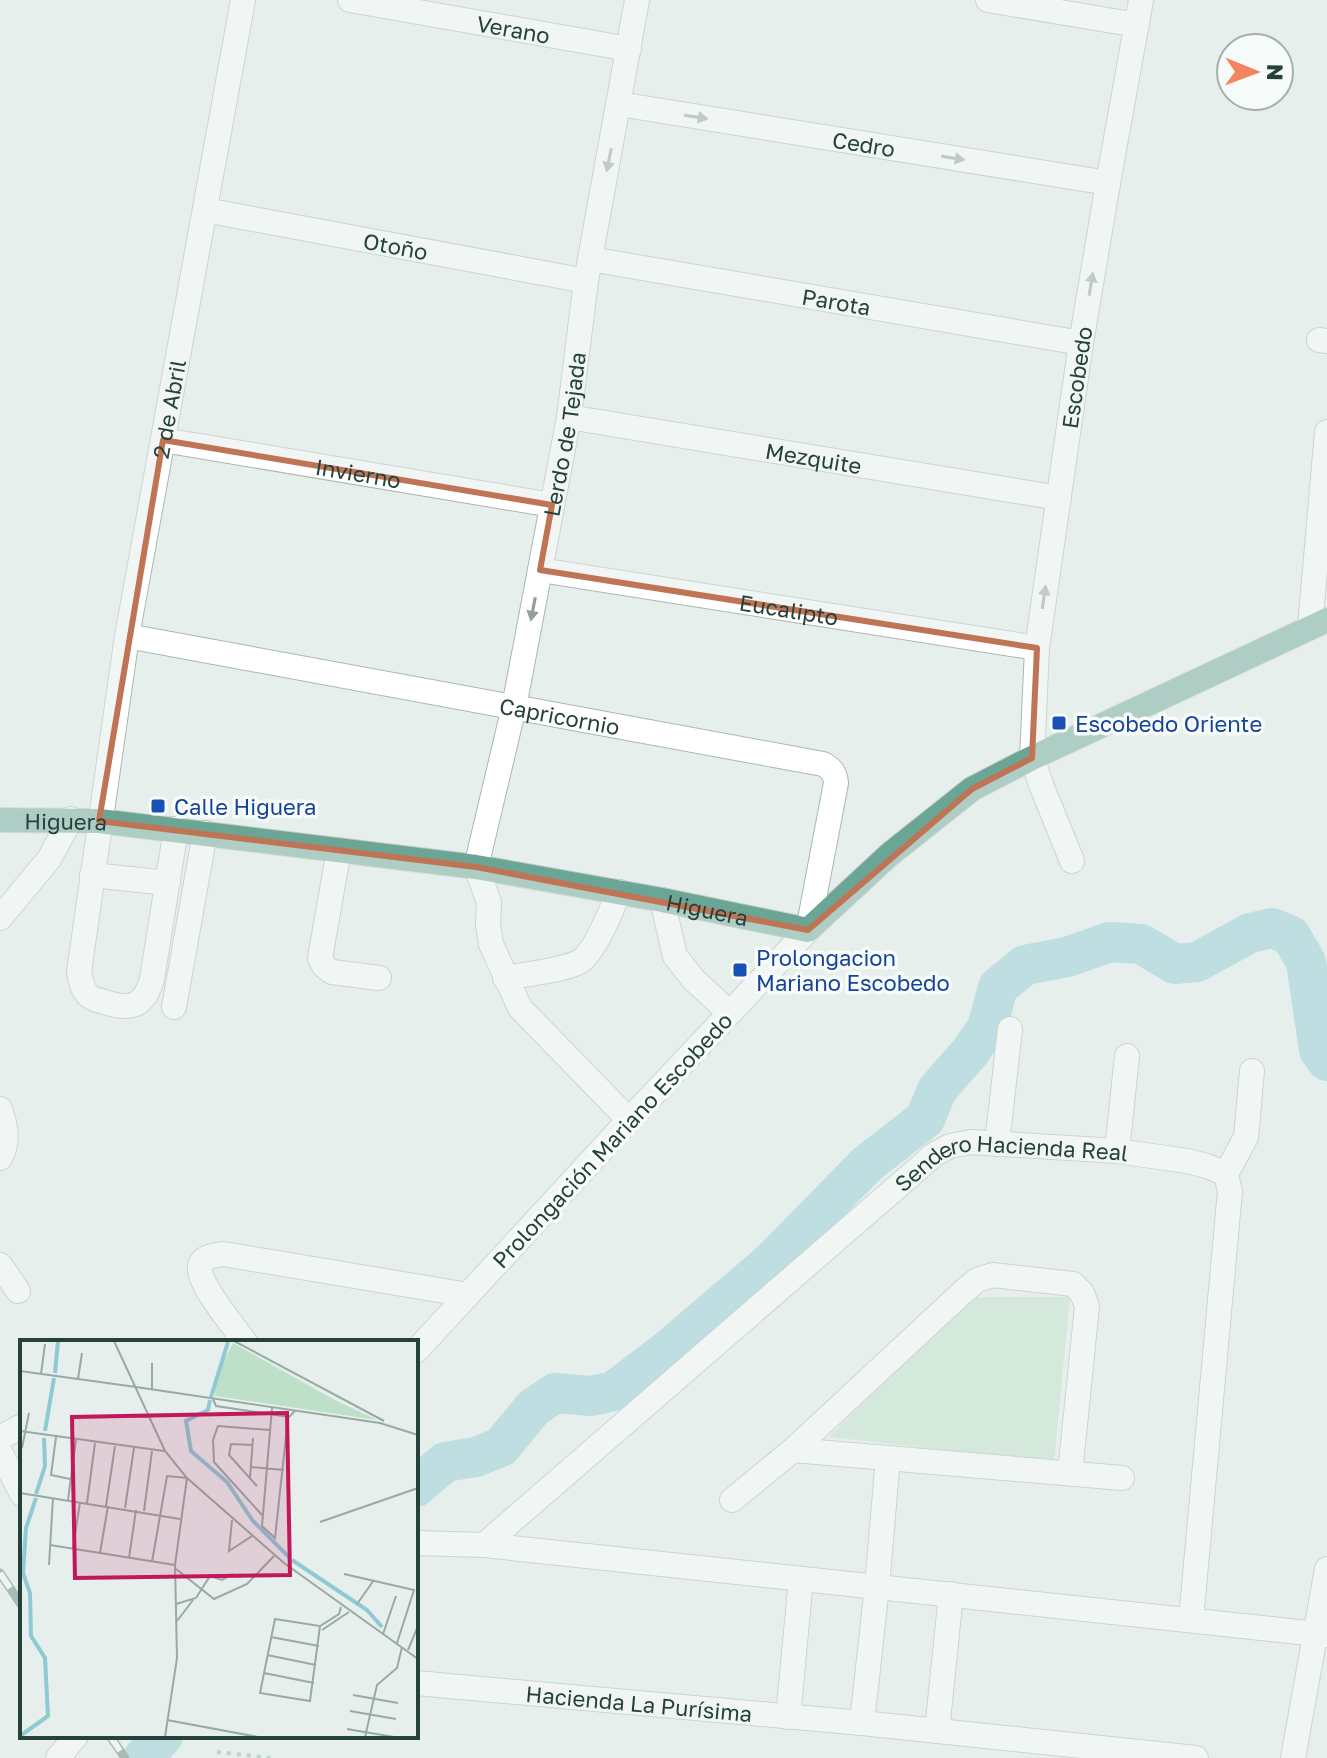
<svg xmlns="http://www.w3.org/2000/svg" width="1327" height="1758" viewBox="0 0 1327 1758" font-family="'Golos Text',sans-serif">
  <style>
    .green { fill: #bfe0c8 }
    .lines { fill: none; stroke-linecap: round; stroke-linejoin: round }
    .river { stroke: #8ec9d4; stroke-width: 40 }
    .minor-casing { stroke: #a8b8b2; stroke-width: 26 }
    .major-casing { stroke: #c2cac8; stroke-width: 26 }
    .path { stroke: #86b3a5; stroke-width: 4; stroke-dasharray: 4 6; stroke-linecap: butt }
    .minor { stroke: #fff; stroke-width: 24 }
    .major { stroke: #6aa596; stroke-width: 24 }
    .rail-casing { stroke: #5f7d75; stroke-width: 9 }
    .rail { stroke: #f7fbf9; stroke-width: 6; stroke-dasharray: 18; stroke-linecap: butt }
    .oneway { fill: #92a09c }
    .marked { fill: none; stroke: #c07456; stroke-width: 6; stroke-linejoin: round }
    .transit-dot { fill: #1a4fb4; stroke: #f7fbf9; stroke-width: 3 }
    .labels { text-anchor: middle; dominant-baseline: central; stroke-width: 7; stroke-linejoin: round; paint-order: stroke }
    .street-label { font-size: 22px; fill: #24423a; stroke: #f7fbf9 }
    .transit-label { font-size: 22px; fill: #164399; stroke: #f7fbf9; text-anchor: start }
    .inset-river { fill: none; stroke: #8ec9d4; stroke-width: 4 }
    .inset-road { fill: none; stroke: #98aaa4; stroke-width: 2 }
    .view { fill: #c2185b; fill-opacity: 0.15; stroke: #c2185b; stroke-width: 4 }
    .inset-edge { fill: none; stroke: #24423a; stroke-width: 4 }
  </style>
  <rect width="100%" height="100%" fill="#e6efeb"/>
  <path class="green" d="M 968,1297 L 1070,1297 L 1054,1462 L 829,1437 Z"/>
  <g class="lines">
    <path class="river" d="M 416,1487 L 445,1462 L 476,1457 L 501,1447 L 533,1408 L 555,1393 L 591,1396 L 614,1391 L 668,1350 L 771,1262 L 867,1164 L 925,1119 L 937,1090 L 970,1052 L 987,1028 L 998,987 L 1025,965 L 1067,957 L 1110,942 L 1141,944 L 1175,964 L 1197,962 L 1250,933 L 1272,928 L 1291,936 L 1306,962 L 1319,1050 L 1327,1061
      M 143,1758 L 163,1736"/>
    <defs>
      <g id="minor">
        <path id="s1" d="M 350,0 L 629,49"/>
        <path d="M 988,0 L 1137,25"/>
        <path id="s2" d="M 619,104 L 1108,183"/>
        <path id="s3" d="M 205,210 L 586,281"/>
        <path id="s4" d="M 590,259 L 1081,343"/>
        <path d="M 1319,340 L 1327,341"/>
        <path id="s5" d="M 569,417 L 1059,498"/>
        <path id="s6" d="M 163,440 L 552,505"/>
        <path id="s7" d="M 540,570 L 1037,648"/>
        <path d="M 1310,627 L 1327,432"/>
        <path id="s8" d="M 127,636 L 823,764 C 832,769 835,773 836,783 L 808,930 L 629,1120 L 416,1351"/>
        <path id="s9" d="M 176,829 L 152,979 C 145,1004 133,1011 108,1003 C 102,1001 94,1000 89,996 C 82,990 81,981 79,972 L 127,636 L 243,0"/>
        <path d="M 339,850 L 320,958 L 324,966 L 332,972 L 379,978"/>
        <path id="s10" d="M 1072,861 L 1042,787 L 1032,758 L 1037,648 L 1081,343 L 1108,183 L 1141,0"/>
        <path d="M 92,875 L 168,883"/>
        <path d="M 662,900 L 675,956 L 693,979 L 730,1013"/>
        <path d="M 0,918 L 49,859 L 71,819"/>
        <path d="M 505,978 C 526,974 561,971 579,962 C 594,954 612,909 619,892"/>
        <path d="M 174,1007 L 205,833"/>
        <path d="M 0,1109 C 6,1126 9,1142 0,1158"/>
        <path id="s11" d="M 629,1120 L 520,1008 L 491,944 L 488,924 L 489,902 L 476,867 L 514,707 L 569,417 L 586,281 L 637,0"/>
        <path d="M 997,1144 L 1010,1029"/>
        <path d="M 1117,1151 L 1127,1056"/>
        <path d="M 1226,1174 L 1246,1137 L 1252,1071"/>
        <path d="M 0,1265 L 18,1291"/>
        <path d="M 245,1342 C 234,1327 201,1287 200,1270 C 199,1257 213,1255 223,1254 L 468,1295"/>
        <path d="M 0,1438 L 22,1426"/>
        <path d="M 793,1450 L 1122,1478"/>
        <path d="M 0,1452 L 22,1494"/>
        <path d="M 732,1500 L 793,1450 L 964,1291 L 977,1280 L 993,1275 L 1073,1284 L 1082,1293 L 1087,1306 L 1070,1473"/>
        <path d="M 416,1543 L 484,1545 L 1327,1635"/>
        <path id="s12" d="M 484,1545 L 935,1154 L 950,1146 L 971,1142 L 1117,1151 L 1187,1161 L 1207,1166 L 1226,1174 L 1230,1191 L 1191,1620"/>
        <path id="s13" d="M 416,1683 L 862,1723 L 1196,1758"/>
        <path d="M 788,1717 L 801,1579"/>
        <path d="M 862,1723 L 877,1586 L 888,1458"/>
        <path d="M 937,1731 L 951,1594"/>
        <path d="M 58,1758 L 76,1736"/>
        <path d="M 1293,1758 L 1327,1569"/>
      </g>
      <g id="major">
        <path id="s14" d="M 0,820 L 99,821 L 476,867 L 662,900 L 808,930 L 889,855 L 972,789 L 1032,758 L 1327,620"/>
      </g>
    </defs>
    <use href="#minor" class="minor-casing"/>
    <use href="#major" class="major-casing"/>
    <path class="path" d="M 217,1752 L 271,1758"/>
    <use href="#minor" class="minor"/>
    <use href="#major" class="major"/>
    <defs>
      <path id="rail" d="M 0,1573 L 22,1606
        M 110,1736 L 125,1758"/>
    </defs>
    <use href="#rail" class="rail-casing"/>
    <use href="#rail" class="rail"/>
  </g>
  <defs><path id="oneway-solid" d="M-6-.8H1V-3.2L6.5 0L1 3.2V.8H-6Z" transform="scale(2)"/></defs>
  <g class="oneway">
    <use href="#oneway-solid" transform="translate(696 117) rotate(9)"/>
    <use href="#oneway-solid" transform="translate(953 158) rotate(9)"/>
    <use href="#oneway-solid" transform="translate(609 160) rotate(101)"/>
    <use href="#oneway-solid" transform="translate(1091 284) rotate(-81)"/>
    <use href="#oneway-solid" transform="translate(1044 597) rotate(-82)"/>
    <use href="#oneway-solid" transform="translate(533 609) rotate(101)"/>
  </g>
  <path d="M0 0H1327V1758H0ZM 163,440 L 552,505 L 540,570 L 1037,648 L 1032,758 L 972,789 L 808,930 L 476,867 L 99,821 Z" fill="#e6efeb" fill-opacity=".55" fill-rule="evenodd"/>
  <path class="marked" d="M 163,440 L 552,505 L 540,570 L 1037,648 L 1032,758 L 972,789 L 808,930 L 476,867 L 99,821 Z"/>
  <g class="transit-dot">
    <rect x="1051" y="715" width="16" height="16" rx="4"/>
    <rect x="150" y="798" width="16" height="16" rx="4"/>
    <rect x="732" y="962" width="16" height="16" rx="4"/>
  </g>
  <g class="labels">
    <g class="street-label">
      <text stroke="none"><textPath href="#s1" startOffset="166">Verano</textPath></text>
      <text stroke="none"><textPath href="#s2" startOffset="248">Cedro</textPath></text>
      <text stroke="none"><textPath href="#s3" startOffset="194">Otoño</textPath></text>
      <text stroke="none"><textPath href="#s4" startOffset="250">Parota</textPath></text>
      <text stroke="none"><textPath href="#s10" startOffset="494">Escobedo</textPath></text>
      <text stroke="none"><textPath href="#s9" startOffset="828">2 de Abril</textPath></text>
      <text stroke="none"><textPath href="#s11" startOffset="748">Lerdo de Tejada</textPath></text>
      <text stroke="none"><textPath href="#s5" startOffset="248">Mezquite</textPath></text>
      <text stroke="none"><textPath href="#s6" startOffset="198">Invierno</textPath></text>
      <text stroke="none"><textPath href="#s7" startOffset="252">Eucalipto</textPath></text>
      <text stroke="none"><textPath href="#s8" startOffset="440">Capricornio</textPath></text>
      <text stroke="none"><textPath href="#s14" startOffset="66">Higuera</textPath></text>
      <text stroke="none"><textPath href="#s14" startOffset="714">Higuera</textPath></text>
      <text transform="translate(612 1140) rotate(-47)">Prolongación Mariano Escobedo</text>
      <text stroke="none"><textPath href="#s12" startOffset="670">Sendero Hacienda Real</textPath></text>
      <text stroke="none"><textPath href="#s13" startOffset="224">Hacienda La Purísima</textPath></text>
    </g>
    <g class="transit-label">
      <text x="1075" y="723">Escobedo Oriente</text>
      <text x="174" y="806">Calle Higuera</text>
      <text x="756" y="957">Prolongacion<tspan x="756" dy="25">Mariano Escobedo</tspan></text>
    </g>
  </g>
  <g transform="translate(20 1340)">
    <rect width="398" height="398" fill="#e6efeb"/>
    <path d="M 213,3 L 315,60 L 357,80 L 195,56 L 196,36 Z" fill="#bfe0c8"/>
    <path class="inset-river" d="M 35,33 L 38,1M 191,57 L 208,2M 190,60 L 188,70 L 166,81 L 171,111 L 207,142 L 233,181 L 269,217M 25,91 L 34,38M 16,154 L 25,126 L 24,98M 272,220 L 347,270 L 362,287M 0,396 L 28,376 L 25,318 L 11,296 L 10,253 L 3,233 L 6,188 L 16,158"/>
    <path class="inset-road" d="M 94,1 L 145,111 L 167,138 L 155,225 L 157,318 L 145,397M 214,1 L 364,81M 0,31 L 116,47M 21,34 L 25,4M 58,39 L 62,13M 116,47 L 360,83 L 398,95M 132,49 L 132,23M 193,59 L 196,66 L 269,77 L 275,71M 252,68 L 242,186 L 255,198 L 267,87M 104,76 L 129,77M 0,91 L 144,111M 36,97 L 31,135 L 50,139M 233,105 L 211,104 L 209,115 L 237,146M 2,108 L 9,73M 231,127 L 264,130M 230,138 L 233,98M 0,153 L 160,179M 48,160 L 56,100M 67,163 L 75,103M 86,166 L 95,106M 105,168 L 114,108M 124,171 L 132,111M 242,175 L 194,122 L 193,100 L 198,86 L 250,90M 212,180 L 209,211 L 232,196M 300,182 L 398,148M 30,205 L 155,225M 53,208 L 60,162M 80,213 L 88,166M 109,218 L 116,170M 132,222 L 147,136 L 167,138 L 264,223 L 398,319M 29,225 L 33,158M 156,229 L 194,259 L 227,244 L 254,216M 324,234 L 394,250 L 377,303M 156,264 L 176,258 L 190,236 L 202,240 L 213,234M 337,264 L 354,240M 255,279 L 300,286 L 290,361 L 240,353 ZM 157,281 L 173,260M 300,286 L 319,274 L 321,267M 302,290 L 329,272M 363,294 L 376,256M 251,297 L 299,306M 388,310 L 398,286M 247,315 L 296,325M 244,333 L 294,343M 333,355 L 378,363M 330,371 L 376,379M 147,380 L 238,397M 327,389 L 374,397M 345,397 L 357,345 L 377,328 L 382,307"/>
    <path class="view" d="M 267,73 L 270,235 L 55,238 L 52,77 Z"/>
    <rect width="398" height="398" class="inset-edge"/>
  </g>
  <g transform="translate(1255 72) rotate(91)"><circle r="38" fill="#f7fbf9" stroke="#a3b1ad" stroke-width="2"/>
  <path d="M0-6L14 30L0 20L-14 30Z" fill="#f4845f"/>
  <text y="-12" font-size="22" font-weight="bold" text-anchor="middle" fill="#24423a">N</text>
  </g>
</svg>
